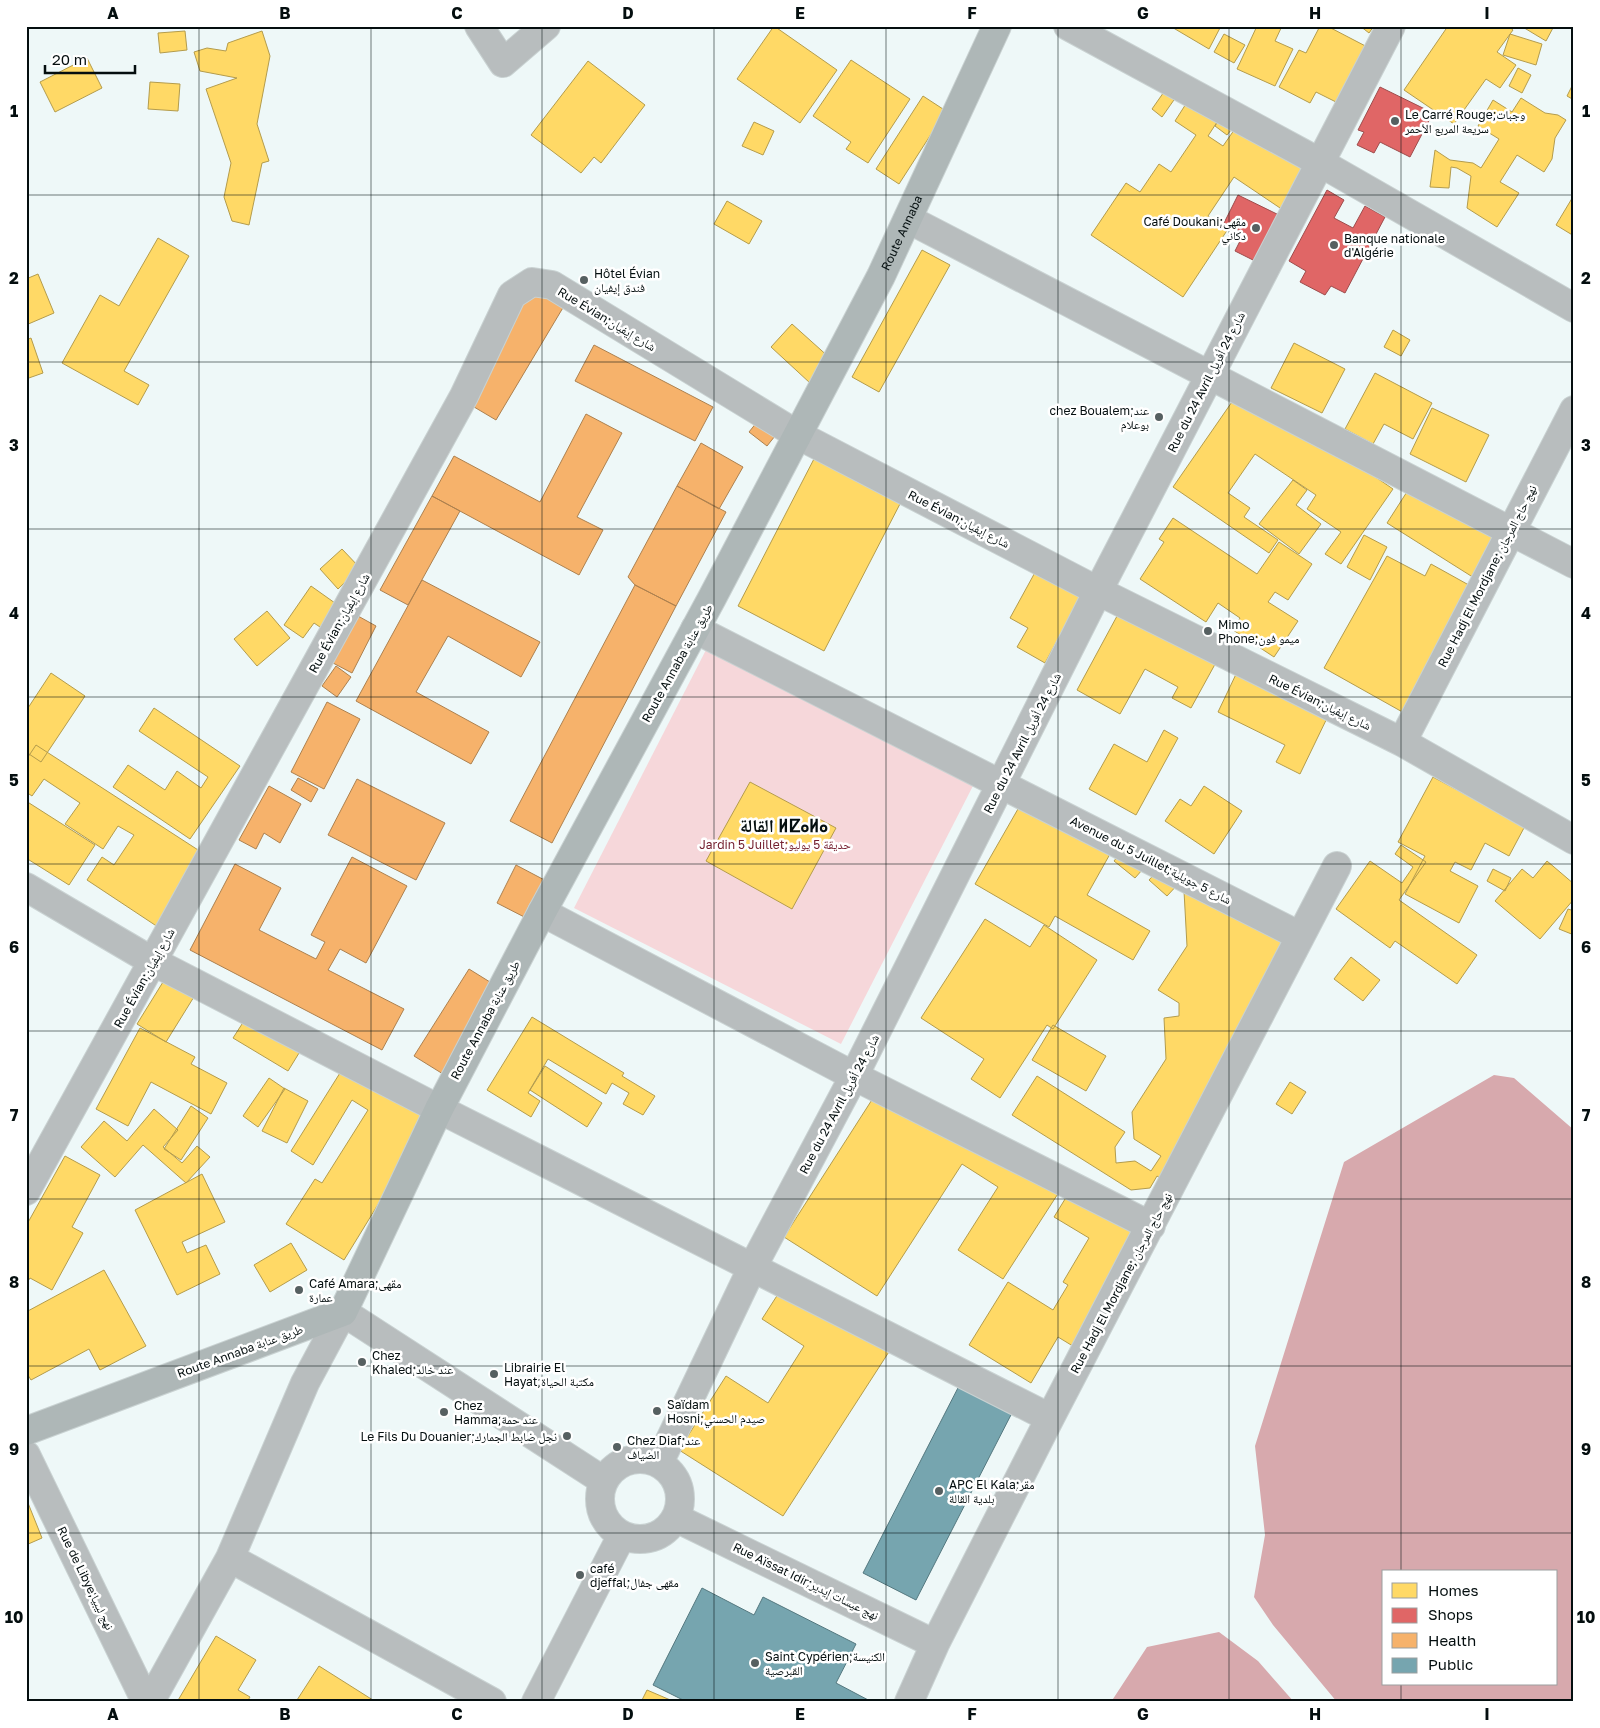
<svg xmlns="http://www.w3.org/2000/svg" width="1600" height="1728" viewBox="0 0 1600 1728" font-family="'Golos Text','Noto Naskh Arabic','Noto Sans Tifinagh',sans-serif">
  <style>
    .green { fill: #f6d7da }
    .water { fill: #d7a9ad; fill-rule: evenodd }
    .homes { fill: #ffd966; stroke: #b49c4c }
    .shops { fill: #e06666; stroke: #9e4c4c }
    .health { fill: #f6b26b; stroke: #ad814f }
    .public { fill: #76a5af; stroke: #54787f }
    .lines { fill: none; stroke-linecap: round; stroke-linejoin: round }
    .minor-casing { stroke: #c9d2d2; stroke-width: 30 }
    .major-casing { stroke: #c9d2d2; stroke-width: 30 }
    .minor { stroke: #b8bdbe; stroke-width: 28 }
    .major { stroke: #aeb7b7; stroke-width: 28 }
    .grid { fill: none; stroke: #040e0f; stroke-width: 1; stroke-opacity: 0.55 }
    .poi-dot { fill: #566061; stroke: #fff; stroke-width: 2 }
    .labels { text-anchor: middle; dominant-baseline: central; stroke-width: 5; stroke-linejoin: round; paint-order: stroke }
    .poi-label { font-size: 12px; fill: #040e0f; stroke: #fff; text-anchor: start }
    .street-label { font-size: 12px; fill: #040e0f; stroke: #fff }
    .park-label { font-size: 12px; fill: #752131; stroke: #fff }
    .district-label { font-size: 18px; font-weight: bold; fill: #040e0f; stroke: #fff }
    .neatline { fill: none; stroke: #040e0f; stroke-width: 2 }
    .grid-label { font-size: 16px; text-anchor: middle; font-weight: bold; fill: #040e0f }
  </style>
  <rect width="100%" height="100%" fill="#eef8f8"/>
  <path class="green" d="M 709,644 L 976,780 L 841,1044 L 574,908 Z"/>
  <path class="water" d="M 1494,1075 L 1514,1078 L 1574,1130 L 1574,1702 L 1337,1702 L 1273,1625 L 1254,1597 L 1265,1535 L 1255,1446 L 1344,1162 ZM 1384,1572 L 1556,1572 L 1556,1684 L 1384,1684 Z
    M 1219,1632 L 1258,1661 L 1294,1702 L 1111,1702 L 1147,1647 Z"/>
  <path class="homes" d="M 774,26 L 837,70 L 800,123 L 737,79 Z
    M 1170,26 L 1221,26 L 1209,49 Z
    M 1257,26 L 1282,26 L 1275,41 L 1293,49 L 1275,86 L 1237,69 Z
    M 1320,26 L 1327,26 L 1375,51 L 1346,107 L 1316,92 L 1310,103 L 1279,87 L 1299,50 L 1306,53 Z
    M 1360,26 L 1374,26 L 1369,33 Z
    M 1448,26 L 1508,26 L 1513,30 L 1497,52 L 1516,65 L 1500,88 L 1486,79 L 1454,124 L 1404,90 Z
    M 1521,26 L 1554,26 L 1546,41 Z
    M 185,31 L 187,50 L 160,53 L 158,33 Z
    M 262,31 L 270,56 L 257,124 L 269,161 L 262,163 L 249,225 L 232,221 L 224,197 L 231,163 L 206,89 L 237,78 L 200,71 L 194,52 L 207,48 L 226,51 L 228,43 Z
    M 1224,34 L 1245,45 L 1234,63 L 1214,52 Z
    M 1510,34 L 1542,44 L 1536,65 L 1503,55 Z
    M 87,58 L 102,88 L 55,112 L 40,82 Z
    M 851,60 L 910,99 L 868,163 L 846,149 L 851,142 L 813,116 Z
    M 588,61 L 645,105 L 601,163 L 594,157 L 581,173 L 531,135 Z
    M 1518,68 L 1531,75 L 1522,93 L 1509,86 Z
    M 150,82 L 180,84 L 178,111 L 148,109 Z
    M 1574,82 L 1574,100 L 1567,96 Z
    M 1166,89 L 1176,97 L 1162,117 L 1152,109 Z
    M 923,96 L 946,111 L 899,184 L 876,169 Z
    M 1191,96 L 1221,116 L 1208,136 L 1223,146 L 1239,123 L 1312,172 L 1286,212 L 1234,177 L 1208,216 L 1228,229 L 1183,297 L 1091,235 L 1126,183 L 1140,192 L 1159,164 L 1171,172 L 1196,135 L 1175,121 Z
    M 1521,98 L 1545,113 L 1558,115 L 1566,120 L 1555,138 L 1552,159 L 1544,172 L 1517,155 L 1500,182 L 1519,193 L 1497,227 L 1467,208 L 1471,176 L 1457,168 L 1451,167 L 1449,188 L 1430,187 L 1435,150 L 1450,160 L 1473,163 L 1481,168 L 1499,139 L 1478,126 L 1493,100 L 1512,112 Z
    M 1223,114 L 1236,124 L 1227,135 L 1215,126 Z
    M 754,122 L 774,131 L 763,155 L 742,146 Z
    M 1574,195 L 1574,236 L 1556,225 Z
    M 727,201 L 762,221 L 749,244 L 714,224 Z
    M 158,238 L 189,256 L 124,371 L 149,385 L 138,405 L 62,363 L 100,295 L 119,306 Z
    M 922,250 L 950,265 L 879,392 L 852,377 Z
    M 38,274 L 54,313 L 26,325 L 26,279 Z
    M 792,324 L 831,359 L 810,383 L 771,347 Z
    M 1393,330 L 1410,340 L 1401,356 L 1384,347 Z
    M 31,338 L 43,373 L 26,379 L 26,340 Z
    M 1294,343 L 1345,369 L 1322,413 L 1271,388 Z
    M 1375,373 L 1432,403 L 1413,439 L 1384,424 L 1373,444 L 1345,429 Z
    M 1243,386 L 1393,489 L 1341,564 L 1325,554 L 1341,532 L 1307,509 L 1316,495 L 1255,454 L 1228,493 L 1250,508 L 1244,517 L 1278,540 L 1269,553 L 1173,487 Z
    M 1432,408 L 1489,435 L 1466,482 L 1410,454 Z
    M 816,455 L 902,500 L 824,651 L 738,606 Z
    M 1293,480 L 1307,490 L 1296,505 L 1321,524 L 1299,554 L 1259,524 Z
    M 1412,484 L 1504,542 L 1479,581 L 1387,523 Z
    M 1173,518 L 1257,574 L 1279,542 L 1312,564 L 1288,600 L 1275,592 L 1268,602 L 1298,621 L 1274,657 L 1233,630 L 1240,618 L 1218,603 L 1206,622 L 1140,579 L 1164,542 L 1159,539 Z
    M 1364,535 L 1387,547 L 1370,580 L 1347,567 Z
    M 342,549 L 360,568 L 338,589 L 320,569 Z
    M 1044,556 L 1090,581 L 1045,663 L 1017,647 L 1028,628 L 1010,618 Z
    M 1387,556 L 1425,576 L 1431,564 L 1476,589 L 1406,714 L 1324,668 Z
    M 311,586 L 342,608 L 326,631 L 314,623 L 303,638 L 284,625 Z
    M 1123,605 L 1219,657 L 1191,708 L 1172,698 L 1178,687 L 1145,669 L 1120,714 L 1077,690 Z
    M 267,611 L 290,638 L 257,666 L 234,639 Z
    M 1238,670 L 1329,714 L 1300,774 L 1276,762 L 1285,745 L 1218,712 Z
    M 51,673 L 85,696 L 41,762 L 26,752 L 26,711 Z
    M 154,708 L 240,766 L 190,839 L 113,787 L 128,765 L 165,790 L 177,771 L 201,788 L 208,777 L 139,731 Z
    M 1164,730 L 1178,738 L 1136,815 L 1089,789 L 1114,744 L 1147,762 Z
    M 36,745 L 212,859 L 164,931 L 87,880 L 102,857 L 114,865 L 134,835 L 118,826 L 103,849 L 65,824 L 80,803 L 44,779 L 32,796 L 26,792 L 26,760 Z
    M 1433,777 L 1525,826 L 1509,856 L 1485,843 L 1471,870 L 1455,862 L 1450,871 L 1478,886 L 1459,923 L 1405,894 L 1425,856 L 1398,842 Z
    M 750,782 L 836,828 L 792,909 L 706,861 Z
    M 1204,786 L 1242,811 L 1214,854 L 1165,821 L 1180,799 L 1191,806 Z
    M 1030,788 L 1119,838 L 1087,895 L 1150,931 L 1133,960 L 1055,916 L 1049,927 L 975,884 Z
    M 26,801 L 95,845 L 69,885 L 26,858 Z
    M 1128,843 L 1150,861 L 1135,878 L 1114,861 Z
    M 1401,845 L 1426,862 L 1399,900 L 1477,955 L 1457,984 L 1395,941 L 1390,948 L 1336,909 L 1370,861 L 1402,883 L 1413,867 L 1395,854 Z
    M 1547,861 L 1574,884 L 1574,899 L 1540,939 L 1495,901 L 1522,869 L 1533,878 Z
    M 1162,866 L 1180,882 L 1167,896 L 1149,880 Z
    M 1493,869 L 1511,878 L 1505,891 L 1487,881 Z
    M 1189,882 L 1306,956 L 1163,1180 L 1157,1176 L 1150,1188 L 1131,1190 L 1012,1115 L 1037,1076 L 1125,1132 L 1115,1147 L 1116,1163 L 1135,1161 L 1151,1171 L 1161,1156 L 1134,1139 L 1132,1112 L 1166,1059 L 1164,1018 L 1179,1016 L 1179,1003 L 1158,990 L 1187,946 L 1184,891 Z
    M 1568,909 L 1574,911 L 1574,935 L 1559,929 Z
    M 985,919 L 1030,947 L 1044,925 L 1097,960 L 1053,1029 L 1047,1025 L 1000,1098 L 971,1079 L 984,1059 L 921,1018 Z
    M 1351,957 L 1380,980 L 1363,1001 L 1334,979 Z
    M 176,961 L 205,979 L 166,1042 L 137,1024 Z
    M 253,1007 L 307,1040 L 288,1071 L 233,1038 Z
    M 532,1017 L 624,1073 L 622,1076 L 655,1096 L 643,1115 L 623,1104 L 629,1093 L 612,1083 L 606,1094 L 548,1059 L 528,1093 L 540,1101 L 531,1117 L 487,1090 Z
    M 1053,1025 L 1106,1056 L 1086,1091 L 1032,1060 Z
    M 140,1028 L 195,1057 L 191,1064 L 227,1083 L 211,1114 L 151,1082 L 128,1126 L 96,1109 Z
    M 350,1057 L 436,1110 L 344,1260 L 286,1224 L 315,1179 L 322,1183 L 368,1110 L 352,1100 L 313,1165 L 291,1151 Z
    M 545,1066 L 602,1103 L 587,1127 L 530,1090 Z
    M 269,1078 L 285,1089 L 258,1127 L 243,1116 Z
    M 884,1081 L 1061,1189 L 1003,1279 L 958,1250 L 998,1187 L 962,1164 L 877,1296 L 784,1237 Z
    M 1290,1082 L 1306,1092 L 1292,1114 L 1276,1104 Z
    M 284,1088 L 308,1101 L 287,1143 L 262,1131 Z
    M 191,1106 L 208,1118 L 181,1160 L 164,1149 Z
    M 154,1109 L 178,1130 L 163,1147 L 182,1163 L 197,1146 L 210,1157 L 186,1183 L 143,1145 L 115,1177 L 81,1147 L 104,1121 L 127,1141 Z
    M 65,1156 L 100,1175 L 72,1227 L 83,1233 L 52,1290 L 30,1278 L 26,1284 L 26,1226 Z
    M 202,1174 L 225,1222 L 182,1242 L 187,1253 L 206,1245 L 220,1274 L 177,1295 L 135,1210 Z
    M 1070,1191 L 1150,1239 L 1081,1351 L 1058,1337 L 1031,1383 L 969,1345 L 1008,1282 L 1053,1310 L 1068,1285 L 1063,1282 L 1089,1238 L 1054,1217 Z
    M 291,1243 L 307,1270 L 270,1292 L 254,1265 Z
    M 104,1270 L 146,1346 L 100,1370 L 89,1349 L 31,1380 L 26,1372 L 26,1312 Z
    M 789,1277 L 894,1344 L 783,1516 L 679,1450 L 726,1376 L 768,1403 L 804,1346 L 762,1319 Z
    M 26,1498 L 42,1538 L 26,1545 Z
    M 216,1636 L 256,1660 L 238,1690 L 250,1697 L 247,1702 L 177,1702 Z
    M 319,1666 L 376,1702 L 300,1702 L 297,1700 Z
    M 647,1690 L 675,1702 L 641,1702 Z"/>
  <path class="shops" d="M 1380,87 L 1433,113 L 1410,157 L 1380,142 L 1374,153 L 1357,145 L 1364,132 L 1358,130 Z
    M 1327,190 L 1344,200 L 1334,218 L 1353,228 L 1365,206 L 1385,217 L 1345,293 L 1331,286 L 1325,295 L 1300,282 L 1306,271 L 1289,261 Z
    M 1238,195 L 1283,217 L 1259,263 L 1235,251 L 1244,233 L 1224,223 Z"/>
  <path class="health" d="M 532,286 L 564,306 L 496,420 L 464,401 Z
    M 594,345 L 713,407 L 695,441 L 575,381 Z
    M 765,412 L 783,426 L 767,446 L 749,432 Z
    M 586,414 L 622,433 L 577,517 L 603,530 L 579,575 L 432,496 L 454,456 L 540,502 Z
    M 701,443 L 743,467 L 719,509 L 677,486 Z
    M 677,486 L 726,512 L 676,606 L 635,585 L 628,577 Z
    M 432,496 L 460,511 L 408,605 L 380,590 Z
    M 422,580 L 540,642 L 521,677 L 448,636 L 416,692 L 489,732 L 471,764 L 356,701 Z
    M 635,585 L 676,606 L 552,843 L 510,821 Z
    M 358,616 L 376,626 L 352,673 L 333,663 Z
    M 336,666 L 351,677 L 337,697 L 322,686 Z
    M 327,702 L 360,719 L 324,789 L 291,772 Z
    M 298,778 L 318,789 L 311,802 L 291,790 Z
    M 357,779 L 445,823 L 416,880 L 328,835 Z
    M 269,786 L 301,804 L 280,843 L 264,833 L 256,849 L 239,840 Z
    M 352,857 L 407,886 L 366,963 L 340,949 L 328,970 L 404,1009 L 382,1050 L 190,950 L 235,864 L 281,888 L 259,930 L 316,959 L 325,942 L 311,935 Z
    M 516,865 L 552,884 L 532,921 L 497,903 Z
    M 469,969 L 498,987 L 443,1074 L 414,1056 Z"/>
  <path class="public" d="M 961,1382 L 1014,1409 L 916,1600 L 863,1573 Z
    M 702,1588 L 754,1615 L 763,1597 L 856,1644 L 836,1683 L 872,1702 L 687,1702 L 653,1685 Z"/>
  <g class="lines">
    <defs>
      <path id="minor" d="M 479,26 L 503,63 L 546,26
        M 1068,26 L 1319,162 L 1574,308
        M 908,219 L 1574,564
        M 695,629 L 1300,936
        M 1402,742 L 1574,410
        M 26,887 L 152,961 L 439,1109 L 1050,1418
        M 542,912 L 854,1076 L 1151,1226
        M 26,1191 L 464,396 L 512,295 L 532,282 L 552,285 L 798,435 L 1098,591 L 1402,742 L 1574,840
        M 26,1455 L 146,1702
        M600 1499a40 40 0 1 1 80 0a40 40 0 1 1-80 0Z
        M 659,1463 L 752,1268 L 854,1076 L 1098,591 L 1391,26
        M 676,1518 L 935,1644
        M 230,1558 L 492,1702
        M 150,1702 L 230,1558 L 305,1383 L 343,1312 L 604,1481
        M 536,1702 L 622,1535
        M 909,1702 L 935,1644 L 1050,1418 L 1337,866"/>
      <g id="major">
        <path id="s1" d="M 26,1431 L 343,1312 L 439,1109 L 542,912 L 712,598 L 881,276 L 997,26"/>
      </g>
    </defs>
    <use href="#minor" class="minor-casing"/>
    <use href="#major" class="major-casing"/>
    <use href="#minor" class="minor"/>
    <use href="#major" class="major"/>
  </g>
  <path class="grid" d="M 199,26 L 199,1702M 371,26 L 371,1702M 542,26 L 542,1702M 714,26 L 714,1702M 886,26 L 886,1702M 1058,26 L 1058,1702M 1229,26 L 1229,1702M 1401,26 L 1401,1572M 26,195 L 1574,195M 26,362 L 1574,362M 26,529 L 1574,529M 26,697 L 1574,697M 26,864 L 1574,864M 26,1031 L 1574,1031M 26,1199 L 1574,1199M 26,1366 L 1574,1366M 26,1533 L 1574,1533M 1401,1684 L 1401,1702"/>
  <g class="poi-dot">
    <circle cx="1395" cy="121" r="5"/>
    <circle cx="1256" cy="228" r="5"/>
    <circle cx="1334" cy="245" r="5"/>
    <circle cx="584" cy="280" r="5"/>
    <circle cx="1159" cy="417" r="5"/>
    <circle cx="1208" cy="631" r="5"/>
    <circle cx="299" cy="1290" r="5"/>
    <circle cx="362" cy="1362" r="5"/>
    <circle cx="494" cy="1374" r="5"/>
    <circle cx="657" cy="1411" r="5"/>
    <circle cx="444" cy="1412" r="5"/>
    <circle cx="567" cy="1436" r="5"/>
    <circle cx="617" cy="1447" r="5"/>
    <circle cx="939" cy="1491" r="5"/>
    <circle cx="580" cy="1575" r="5"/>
    <circle cx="755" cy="1663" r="5"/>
  </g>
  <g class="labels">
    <g class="poi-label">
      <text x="1405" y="114">Le Carré Rouge;وجبات<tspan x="1405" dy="14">سريعة المربع الأحمر</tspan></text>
      <text x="1246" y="221" text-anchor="end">Café Doukani;مقهى<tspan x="1246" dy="14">دكاني</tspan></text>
      <text x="1344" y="238">Banque nationale<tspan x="1344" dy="14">d'Algérie</tspan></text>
      <text x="594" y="273">Hôtel Évian<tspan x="594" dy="14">فندق إيفيان</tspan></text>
      <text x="1149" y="410" text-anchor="end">chez Boualem;عند<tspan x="1149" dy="14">بوعلام</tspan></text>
      <text x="1218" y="624">Mimo<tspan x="1218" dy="14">Phone;ميمو فون</tspan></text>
      <text x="309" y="1283">Café Amara;مقهى<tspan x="309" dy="14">عمارة</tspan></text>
      <text x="372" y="1355">Chez<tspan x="372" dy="14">Khaled;عند خالد</tspan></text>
      <text x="504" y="1367">Librairie El<tspan x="504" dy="14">Hayat;مكتبة الحياة</tspan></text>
      <text x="667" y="1404">Saïdam<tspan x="667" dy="14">Hosni;صيدم الحسني</tspan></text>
      <text x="454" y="1405">Chez<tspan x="454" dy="14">Hamma;عند حمة</tspan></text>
      <text x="557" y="1436" text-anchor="end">Le Fils Du Douanier;نجل ضابط الجمارك</text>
      <text x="627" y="1440">Chez Diaf;عند<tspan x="627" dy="14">الضياف</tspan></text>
      <text x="949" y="1484">APC El Kala;مقر<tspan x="949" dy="14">بلدية القالة</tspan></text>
      <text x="590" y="1568">café<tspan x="590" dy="14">djeffal;مقهى جفال</tspan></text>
      <text x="765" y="1656">Saint Cypérien;الكنيسة<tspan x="765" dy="14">القبرصية</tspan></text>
    </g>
    <g class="street-label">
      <text stroke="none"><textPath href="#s1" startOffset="1554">Route Annaba</textPath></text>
      <text transform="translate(607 319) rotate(31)">Rue Évian;شارع إيفيان</text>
      <text transform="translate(1206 382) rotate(-63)">Rue du 24 Avril شارع 24 أفريل</text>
      <text transform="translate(959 519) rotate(27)">Rue Évian;شارع إيفيان</text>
      <text transform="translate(1487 576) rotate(-63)">Rue Hadj El Mordjane; نهج حاج المرجان</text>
      <text transform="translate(339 623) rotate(-61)">Rue Évian;شارع إيفيان</text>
      <text transform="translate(677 663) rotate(-61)">Route Annaba طريق عنابة</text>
      <text transform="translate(1320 702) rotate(26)">Rue Évian;شارع إيفيان</text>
      <text transform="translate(1022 743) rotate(-63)">Rue du 24 Avril شارع 24 أفريل</text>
      <text transform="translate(1151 860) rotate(27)">Avenue du 5 Juillet;شارع 5 جويلية</text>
      <text transform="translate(144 978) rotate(-61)">Rue Évian;شارع إيفيان</text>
      <text transform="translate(485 1020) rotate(-62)">Route Annaba طريق عنابة</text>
      <text transform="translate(839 1104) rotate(-62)">Rue du 24 Avril شارع 24 أفريل</text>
      <text transform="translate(1121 1283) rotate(-62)">Rue Hadj El Mordjane; نهج حاج المرجان</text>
      <text transform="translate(240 1351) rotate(-20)">Route Annaba طريق عنابة</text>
      <text transform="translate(86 1578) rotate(64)">Rue de Libye;نهج ليبيا</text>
      <text transform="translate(806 1581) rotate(26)">Rue Aïssat Idir;نهج عيسات إيدير</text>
    </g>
    <g class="park-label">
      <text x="775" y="844">Jardin 5 Juillet;حديقة 5 يوليو</text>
    </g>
    <g class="district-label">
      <text x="784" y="825">القالة ⵍⵇⴰⵍⴰ</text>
    </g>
  </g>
  <rect width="1600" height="1728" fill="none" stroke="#ffffff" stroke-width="55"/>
  <rect x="1382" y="1570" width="175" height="115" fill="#ffffff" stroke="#9b9f9f"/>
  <rect x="1392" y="1583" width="25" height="15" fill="#ffd966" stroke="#9b9f9f"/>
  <text x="1428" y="1596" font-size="15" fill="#040e0f">Homes</text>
  <rect x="1392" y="1608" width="25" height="15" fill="#e06666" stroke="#9b9f9f"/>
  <text x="1428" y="1620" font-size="15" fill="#040e0f">Shops</text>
  <rect x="1392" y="1633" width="25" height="15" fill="#f6b26b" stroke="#9b9f9f"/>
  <text x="1428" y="1646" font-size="15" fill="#040e0f">Health</text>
  <rect x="1392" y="1658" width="25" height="15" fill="#76a5af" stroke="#9b9f9f"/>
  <text x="1428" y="1670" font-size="15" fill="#040e0f">Public</text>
  <path d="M45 65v8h90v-8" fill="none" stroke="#040e0f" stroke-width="2.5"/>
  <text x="52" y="65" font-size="15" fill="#040e0f" stroke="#ffffff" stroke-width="4" paint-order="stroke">20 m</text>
  <rect x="28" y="28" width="1544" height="1672" class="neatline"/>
  <g class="grid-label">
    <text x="113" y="19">A</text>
    <text x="285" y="19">B</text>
    <text x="457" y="19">C</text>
    <text x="628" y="19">D</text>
    <text x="800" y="19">E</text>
    <text x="972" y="19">F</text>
    <text x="1143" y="19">G</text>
    <text x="1315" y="19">H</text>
    <text x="1487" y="19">I</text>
    <text x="14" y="117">1</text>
    <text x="1586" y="117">1</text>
    <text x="14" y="284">2</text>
    <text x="1586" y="284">2</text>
    <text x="14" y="451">3</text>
    <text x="1586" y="451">3</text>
    <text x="14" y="619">4</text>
    <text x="1586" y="619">4</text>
    <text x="14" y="786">5</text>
    <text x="1586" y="786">5</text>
    <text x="14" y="953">6</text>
    <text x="1586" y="953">6</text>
    <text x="14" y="1121">7</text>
    <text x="1586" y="1121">7</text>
    <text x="14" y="1288">8</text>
    <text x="1586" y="1288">8</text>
    <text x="14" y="1455">9</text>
    <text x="1586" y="1455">9</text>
    <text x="14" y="1623">10</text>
    <text x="1586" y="1623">10</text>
    <text x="113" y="1720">A</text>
    <text x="285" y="1720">B</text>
    <text x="457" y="1720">C</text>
    <text x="628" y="1720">D</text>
    <text x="800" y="1720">E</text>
    <text x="972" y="1720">F</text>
    <text x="1143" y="1720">G</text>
    <text x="1315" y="1720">H</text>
    <text x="1487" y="1720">I</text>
  </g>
</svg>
